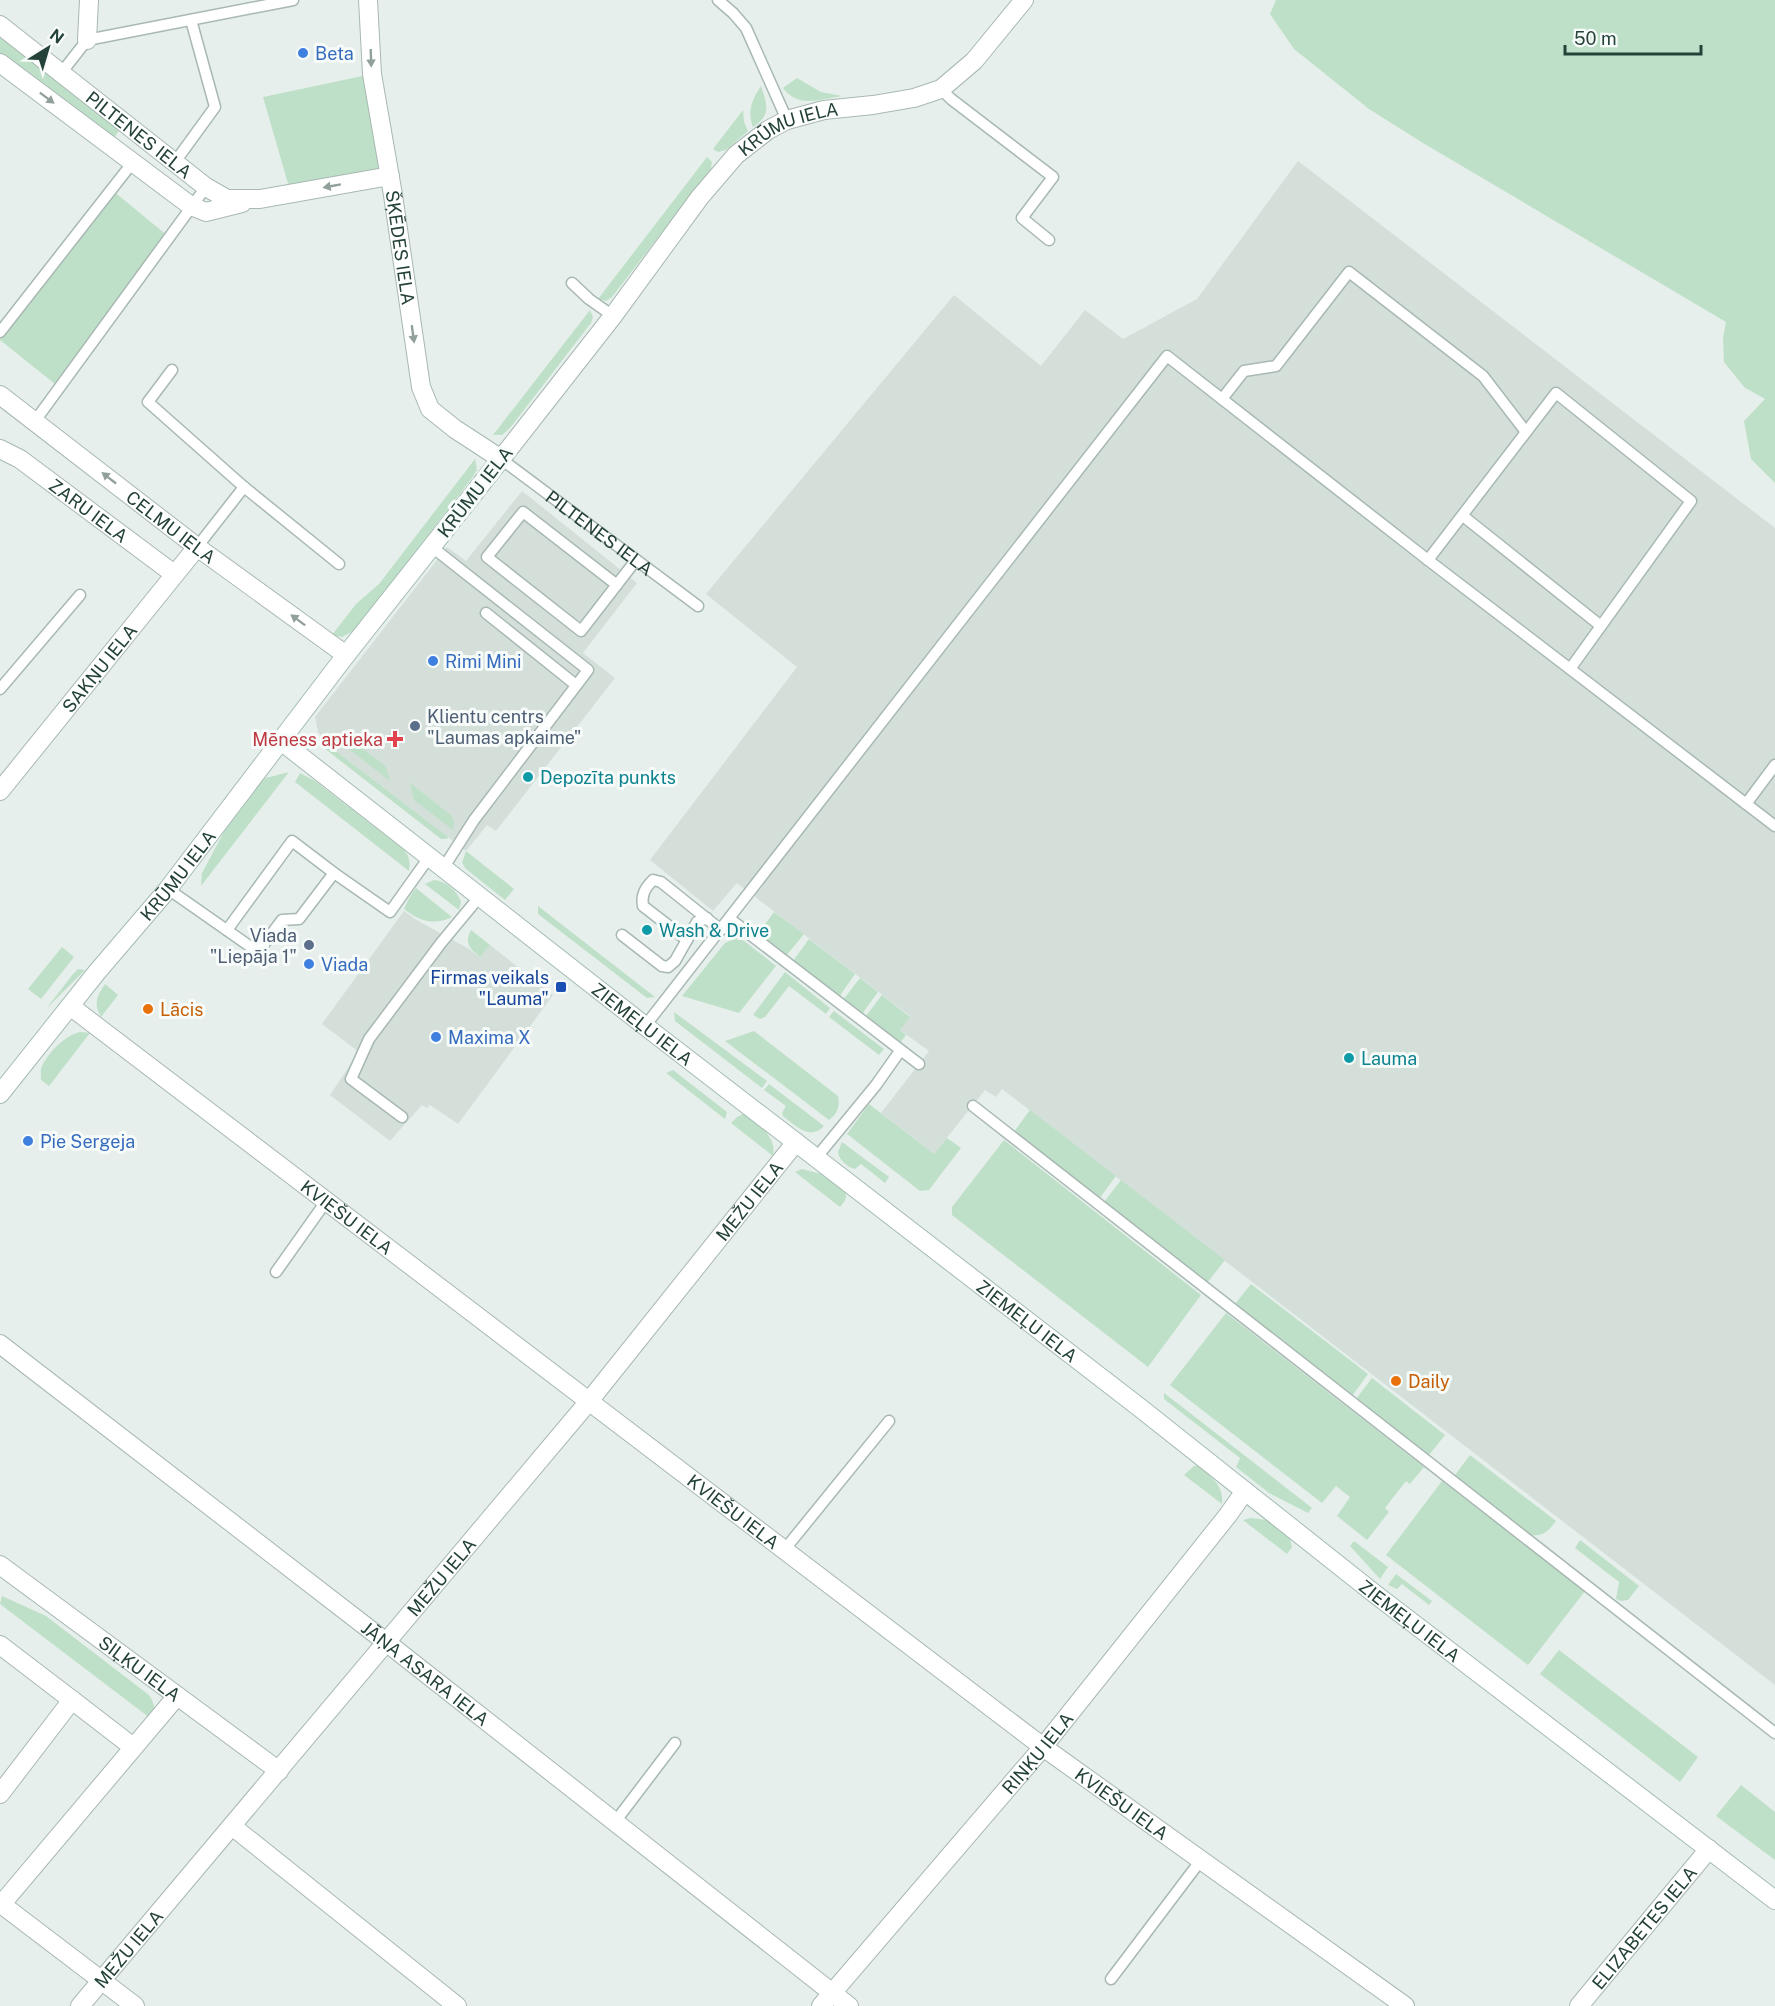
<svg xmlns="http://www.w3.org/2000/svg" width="1775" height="2006" viewBox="0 0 1775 2006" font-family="'Public Sans',sans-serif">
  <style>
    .built { fill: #d4dfda }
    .green { fill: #bfe0c8 }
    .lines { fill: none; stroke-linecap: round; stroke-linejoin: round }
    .lane-casing { stroke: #a8b8b2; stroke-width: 13 }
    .street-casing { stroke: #a8b8b2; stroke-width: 20 }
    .secondary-casing { stroke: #a4bbb3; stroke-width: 20 }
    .lane { stroke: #fff; stroke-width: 10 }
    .street { stroke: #fff; stroke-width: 18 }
    .secondary { stroke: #fff; stroke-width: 18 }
    .oneway { fill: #92a09c }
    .shop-dot { fill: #3f7fe0; stroke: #f7fbf9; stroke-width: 2 }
    .service-dot { fill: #5c6f8a; stroke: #f7fbf9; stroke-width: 2 }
    .health-dot { fill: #e0444e; stroke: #f7fbf9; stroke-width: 2 }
    .culture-dot { fill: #0f9aa8; stroke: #f7fbf9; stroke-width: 2 }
    .transit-dot { fill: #1a4fb4; stroke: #f7fbf9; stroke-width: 2 }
    .food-dot { fill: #e8710a; stroke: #f7fbf9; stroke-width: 2 }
    .labels { text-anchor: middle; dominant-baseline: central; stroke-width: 6; stroke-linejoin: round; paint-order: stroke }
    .shop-label { font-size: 18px; fill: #366cbe; stroke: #f7fbf9; text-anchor: start }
    .street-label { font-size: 18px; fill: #24423a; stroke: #f7fbf9 }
    .service-label { font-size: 18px; fill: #4e5e75; stroke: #f7fbf9; text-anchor: start }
    .health-label { font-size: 18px; fill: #be3a42; stroke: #f7fbf9; text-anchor: end }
    .culture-label { font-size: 18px; fill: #0d838f; stroke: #f7fbf9; text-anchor: start }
    .transit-label { font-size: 18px; fill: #164399; stroke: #f7fbf9; text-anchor: end }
    .food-label { font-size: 18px; fill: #c56008; stroke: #f7fbf9; text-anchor: start }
  </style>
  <rect width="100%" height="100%" fill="#e6efeb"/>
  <path class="built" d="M 1298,161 L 1775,528 L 1775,1685 L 1002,1089 L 996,1097 L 985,1090 L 934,1154 L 881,1113 L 929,1051 L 900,1030 L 910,1016 L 737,883 L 713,911 L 650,860 L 797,667 L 706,594 L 954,295 L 1041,366 L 1085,310 L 1123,339 L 1197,299 Z
    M 522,491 L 637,583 L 583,653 L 615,678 L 496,831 L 487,825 L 466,851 L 328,745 L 318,732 L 315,717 L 447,547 L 466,561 Z
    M 404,911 L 415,919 L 469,949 L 480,957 L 490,945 L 553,995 L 458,1124 L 430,1105 L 427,1108 L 422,1105 L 390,1141 L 330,1095 L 359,1052 L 322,1024 Z"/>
  <path class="green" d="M 1276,0 L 1775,0 L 1775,483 L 1751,459 L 1744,421 L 1765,399 L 1744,387 L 1724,362 L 1723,338 L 1726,322 L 1423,143 L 1369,109 L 1294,49 L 1270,14 Z
    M 0,35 L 121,128 L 111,142 L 0,57 Z
    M 372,74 L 390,176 L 291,194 L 263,97 Z
    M 797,78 L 821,92 L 842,96 C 820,99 799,109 783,88 Z
    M 761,86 C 767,105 772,114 753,127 C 747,112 752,99 761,86 Z
    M 743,110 L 744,122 L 748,131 L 726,150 L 718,152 L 713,149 Z
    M 707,157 L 712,162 L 711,169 L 612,297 L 606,301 L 598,299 Z
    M 112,190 L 169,237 L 60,388 L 0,340 L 0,332 Z
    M 590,310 L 593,317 L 591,323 L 510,428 L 502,435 L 493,435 Z
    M 475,459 L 477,470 L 472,478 L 355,630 L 342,637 L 332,635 L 356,604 L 379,584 Z
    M 356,743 L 386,767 L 390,781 L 345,746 Z
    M 320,745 L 328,745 L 448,837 L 447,839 L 441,839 Z
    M 289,772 L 201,886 L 202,873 L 227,826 L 259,784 L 266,778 Z
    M 300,773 L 315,781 L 403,849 C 410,856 410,862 409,871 L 295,782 Z
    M 410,783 L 451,815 L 454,822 L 453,830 L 414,800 Z
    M 466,851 L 514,889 L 505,900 L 466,869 L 462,863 Z
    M 434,880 C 446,881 457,890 461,902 L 459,910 L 425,884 Z
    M 416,888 L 452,917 C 435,926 419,921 404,909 L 409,898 Z
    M 538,906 L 655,997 L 647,998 L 538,914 Z
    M 774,912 L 804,934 L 786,956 L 758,934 Z
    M 471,930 L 490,945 L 480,957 C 470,949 464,943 471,930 Z
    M 739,937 L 776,966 L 739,1013 L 682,996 L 725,943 Z
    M 809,939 L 855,974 L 839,997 L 793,961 Z
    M 62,947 L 74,957 L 41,999 L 28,989 Z
    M 78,969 L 85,970 L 46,1009 L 73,974 Z
    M 785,972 L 830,1008 L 826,1014 L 789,986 L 765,1017 L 760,1019 L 753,1015 Z
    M 860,978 L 878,992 L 862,1014 L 843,1000 Z
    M 105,984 L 118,995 L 101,1017 C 93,1004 97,996 105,984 Z
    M 882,995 L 910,1017 L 900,1030 L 906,1035 L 900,1043 L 865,1017 Z
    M 834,1011 L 884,1049 L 879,1055 L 829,1017 Z
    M 674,1012 L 767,1081 L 762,1088 L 675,1021 Z
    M 754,1031 L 838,1096 C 840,1107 838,1113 829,1120 L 725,1041 Z
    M 81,1032 L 90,1033 L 49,1086 L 41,1080 C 41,1075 40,1070 42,1066 C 49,1052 66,1034 81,1032 Z
    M 673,1070 L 727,1112 L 725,1119 L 666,1073 Z
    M 769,1084 L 824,1126 C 810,1141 796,1126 783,1116 L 782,1113 L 786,1106 L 764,1090 Z
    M 869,1104 L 934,1154 L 947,1138 L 961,1148 L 929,1190 L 920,1191 L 847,1134 Z
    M 1030,1110 L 1116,1176 L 1099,1199 L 1013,1133 Z
    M 743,1114 C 758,1123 777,1136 773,1156 L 731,1123 L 737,1117 Z
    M 1004,1140 L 1201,1295 L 1148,1367 L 952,1215 L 952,1207 Z
    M 842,1142 L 889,1177 L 885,1183 L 861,1164 L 855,1169 C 847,1167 839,1160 838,1152 Z
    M 802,1169 L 821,1174 L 845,1192 C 848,1199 844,1202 840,1207 L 795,1172 Z
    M 1121,1180 L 1225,1260 L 1207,1283 L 1104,1202 Z
    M 1251,1284 L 1368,1374 L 1352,1396 L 1235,1304 Z
    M 1226,1313 L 1424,1467 L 1410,1484 L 1406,1481 L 1385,1508 L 1389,1512 L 1367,1540 L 1337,1516 L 1350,1497 L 1336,1486 L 1322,1503 L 1170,1385 Z
    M 1372,1378 L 1445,1435 L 1429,1455 L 1356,1399 Z
    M 1164,1393 L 1181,1406 L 1312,1508 L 1308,1513 L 1269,1493 L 1236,1467 L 1240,1458 L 1164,1399 Z
    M 1470,1455 L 1556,1521 C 1549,1530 1544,1537 1531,1535 L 1455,1475 Z
    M 1194,1466 L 1198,1466 C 1211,1477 1224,1485 1222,1504 L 1184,1475 Z
    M 1442,1481 L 1585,1591 L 1528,1665 L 1386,1555 Z
    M 1251,1518 L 1266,1520 L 1290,1538 L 1292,1547 L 1287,1554 L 1243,1520 Z
    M 1580,1540 L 1639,1586 L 1628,1600 L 1621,1601 L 1616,1599 L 1619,1582 L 1575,1548 Z
    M 1354,1541 L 1388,1567 L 1380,1579 L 1350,1546 Z
    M 1396,1574 L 1432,1601 L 1429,1605 L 1402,1584 L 1397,1589 L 1388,1585 Z
    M 2,1596 L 46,1616 L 149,1695 C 154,1703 157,1709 150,1718 L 0,1604 Z
    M 1559,1650 L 1698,1757 L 1680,1782 L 1540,1674 Z
    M 1741,1785 L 1775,1812 L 1775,1860 L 1716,1816 Z"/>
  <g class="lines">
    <defs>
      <g id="lane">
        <path d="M 718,0 L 733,13 L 746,28 L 787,120"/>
        <path d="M 62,72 L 87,40 L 293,0"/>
        <path d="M 941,89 L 951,99 L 1053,177 L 1022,218 L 1049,240"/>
        <path d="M 175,162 L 215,107 L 191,20"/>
        <path d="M 572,283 L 589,299 L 613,316"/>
        <path d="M 0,332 L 133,162"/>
        <path d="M 172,370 L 148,402 L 244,487 L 339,564"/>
        <path d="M 1222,399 L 1244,371 L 1276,366 L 1349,272 L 1483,376 L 1526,432"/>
        <path d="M 35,421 L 206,187"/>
        <path id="s1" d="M 501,459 L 698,606"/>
        <path d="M 1463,516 L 1601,626"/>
        <path d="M 197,547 L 244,487"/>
        <path d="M 432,547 L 588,670 L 474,820 L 444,867"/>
        <path d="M 1428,560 L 1556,393 L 1691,501 L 1570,669"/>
        <path d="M 617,585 L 523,512 L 487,557 L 581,631 L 636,560"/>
        <path d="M 486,613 L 576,685"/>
        <path d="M 0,689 L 80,595"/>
        <path d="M 1746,804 L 1775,765"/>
        <path d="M 168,889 L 258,952 L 282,920 L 299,919 L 334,873 L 390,912 L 430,856"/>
        <path d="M 730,919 L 919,1064"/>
        <path d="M 227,930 L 292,841 L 334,873"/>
        <path d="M 622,935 L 662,966 L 668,967 L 675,961 L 697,922 L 707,918"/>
        <path d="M 687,940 L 643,906 C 641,895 645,888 653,880 L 661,882 L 721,930"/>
        <path d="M 645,1026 L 1167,356 L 1428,560 L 1775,826"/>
        <path d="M 973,1106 L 1775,1733"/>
        <path d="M 402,1117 L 351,1079 L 369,1039 L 441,943 L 480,896"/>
        <path d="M 816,1158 L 876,1085 L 900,1051"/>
        <path d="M 276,1272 L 327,1200"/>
        <path d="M 785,1549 L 889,1421"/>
        <path d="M 615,1822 L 675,1743"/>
        <path d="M 1111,1979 L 1201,1860"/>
      </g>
      <g id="street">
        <path id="s2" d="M 368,0 L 372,74 L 393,195 L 421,387 L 430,409 L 455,429 L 501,459 L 613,316 L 700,197 L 736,155 L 768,130 L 787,120 L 824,110 L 873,105 L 914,98 L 941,89 L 974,61 L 1024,0"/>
        <path id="s3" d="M 0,25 L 206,187 L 227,199 L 260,199 L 390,176"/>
        <path d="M 87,40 L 89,0"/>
        <path d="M 0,63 L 191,206 L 206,212 L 242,203"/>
        <path id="s4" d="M 0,395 L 197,547 L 346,655"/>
        <path id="s5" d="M 0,449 L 20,459 L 174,574"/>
        <path id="s6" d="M 0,791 L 197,547"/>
        <path id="s7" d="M 70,1006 L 1043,1747 L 1405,2006"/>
        <path id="s8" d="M 0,1344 L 386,1642 L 849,2006"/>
        <path id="s9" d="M 0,1565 L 279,1771"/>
        <path d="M 0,1645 L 72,1700 L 0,1794"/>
        <path d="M 72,1700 L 133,1747"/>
        <path d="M 232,1826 L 457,2006"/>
        <path d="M 1,1904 L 135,2006"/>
        <path d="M 0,1906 L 177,1696"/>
        <path id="s10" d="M 80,2006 L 590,1400 L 796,1142"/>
        <path id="s11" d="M 821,2006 L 1043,1747 L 1228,1515 L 1245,1491"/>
        <path id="s12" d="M 1579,2006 L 1709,1849"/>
      </g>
      <g id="secondary">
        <path id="s13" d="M 281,741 L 645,1026 L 1139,1407 L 1375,1594 L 1775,1900"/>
        <path id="s14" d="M 0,1094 L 97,972 L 168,889 L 346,655 L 501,459"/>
      </g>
    </defs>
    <use href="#lane" class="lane-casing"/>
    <use href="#street" class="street-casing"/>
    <use href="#secondary" class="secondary-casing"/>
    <use href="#lane" class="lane"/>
    <use href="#street" class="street"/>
    <use href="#secondary" class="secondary"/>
  </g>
  <defs><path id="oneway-solid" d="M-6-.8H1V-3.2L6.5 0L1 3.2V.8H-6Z" transform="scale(1.5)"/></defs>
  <g class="oneway">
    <use href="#oneway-solid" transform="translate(371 58) rotate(88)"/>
    <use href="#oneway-solid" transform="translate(47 98) rotate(37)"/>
    <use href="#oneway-solid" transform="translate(332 186) rotate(170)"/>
    <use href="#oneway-solid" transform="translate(413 334) rotate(82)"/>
    <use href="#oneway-solid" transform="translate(109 478) rotate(-142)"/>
    <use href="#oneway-solid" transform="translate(298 620) rotate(-143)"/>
  </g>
  <g class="shop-dot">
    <circle cx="303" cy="53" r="6"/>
    <circle cx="433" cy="661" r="6"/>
    <circle cx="309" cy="964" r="6"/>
    <circle cx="436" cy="1037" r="6"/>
    <circle cx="28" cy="1141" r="6"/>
  </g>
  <g class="service-dot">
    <circle cx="415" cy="726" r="6"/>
    <circle cx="309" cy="945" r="6"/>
  </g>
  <path class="health-dot" d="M392 730h6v6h6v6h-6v6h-6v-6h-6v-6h6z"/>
  <g class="culture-dot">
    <circle cx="528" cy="777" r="6"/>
    <circle cx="647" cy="930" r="6"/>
    <circle cx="1349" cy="1058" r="6"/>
  </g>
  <rect class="transit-dot" x="555" y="981" width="12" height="12" rx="3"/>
  <g class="food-dot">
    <circle cx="148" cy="1009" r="6"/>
    <circle cx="1396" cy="1381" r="6"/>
  </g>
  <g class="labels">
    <g class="shop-label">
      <text x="315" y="53">Beta</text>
      <text x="445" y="661">Rimi Mini</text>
      <text x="321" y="964">Viada</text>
      <text x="448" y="1037">Maxima X</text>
      <text x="40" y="1141">Pie Sergeja</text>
    </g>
    <g class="street-label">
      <text stroke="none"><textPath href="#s2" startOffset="946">KRŪMU IELA</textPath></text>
      <text stroke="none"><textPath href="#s3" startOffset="177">PILTENES IELA</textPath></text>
      <text stroke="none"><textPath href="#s2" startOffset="250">ŠĶĒDES IELA</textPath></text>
      <text transform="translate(475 492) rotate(-52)">KRŪMU IELA</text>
      <text stroke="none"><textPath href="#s5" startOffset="108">ZARU IELA</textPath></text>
      <text stroke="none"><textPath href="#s4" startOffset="216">CELMU IELA</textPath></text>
      <text stroke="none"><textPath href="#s1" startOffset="123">PILTENES IELA</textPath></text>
      <text stroke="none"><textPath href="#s6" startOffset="158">SAKŅU IELA</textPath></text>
      <text stroke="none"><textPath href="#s14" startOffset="282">KRŪMU IELA</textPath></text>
      <text stroke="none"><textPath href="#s13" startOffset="459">ZIEMEĻU IELA</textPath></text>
      <text stroke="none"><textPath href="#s10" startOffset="1047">MEŽU IELA</textPath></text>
      <text stroke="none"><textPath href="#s7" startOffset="348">KVIEŠU IELA</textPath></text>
      <text stroke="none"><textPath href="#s13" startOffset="945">ZIEMEĻU IELA</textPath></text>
      <text stroke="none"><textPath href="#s7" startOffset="834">KVIEŠU IELA</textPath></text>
      <text stroke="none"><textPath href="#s10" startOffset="561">MEŽU IELA</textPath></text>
      <text stroke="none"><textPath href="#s13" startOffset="1431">ZIEMEĻU IELA</textPath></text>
      <text stroke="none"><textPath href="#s9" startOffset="174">SIĻĶU IELA</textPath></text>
      <text stroke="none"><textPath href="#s8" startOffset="538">JĀŅA ASARA IELA</textPath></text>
      <text stroke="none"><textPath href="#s11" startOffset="333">RIŅĶU IELA</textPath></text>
      <text stroke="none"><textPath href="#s7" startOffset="1320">KVIEŠU IELA</textPath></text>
      <text stroke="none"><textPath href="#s12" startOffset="102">ELIZABETES IELA</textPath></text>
      <text stroke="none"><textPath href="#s10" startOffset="75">MEŽU IELA</textPath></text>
    </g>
    <g class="service-label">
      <text x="427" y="716">Klientu centrs<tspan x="427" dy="21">"Laumas apkaime"</tspan></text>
      <text x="297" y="935" text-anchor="end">Viada<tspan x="297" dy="21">"Liepāja 1"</tspan></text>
    </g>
    <g class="health-label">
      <text x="383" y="739">Mēness aptieka</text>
    </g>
    <g class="culture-label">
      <text x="540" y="777">Depozīta punkts</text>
      <text x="659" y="930">Wash &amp; Drive</text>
      <text x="1361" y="1058">Lauma</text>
    </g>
    <g class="transit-label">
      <text x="549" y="977">Firmas veikals<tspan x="549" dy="21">"Lauma"</tspan></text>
    </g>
    <g class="food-label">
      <text x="160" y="1009">Lācis</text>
      <text x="1408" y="1381">Daily</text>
    </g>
  </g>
  <g transform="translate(48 48) rotate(37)" stroke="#f7fbf9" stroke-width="4.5" paint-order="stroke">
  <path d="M0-4.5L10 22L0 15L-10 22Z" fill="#24423a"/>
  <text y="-9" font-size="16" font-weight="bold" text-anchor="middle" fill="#24423a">N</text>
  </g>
  <path d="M1565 45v9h136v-9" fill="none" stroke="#24423a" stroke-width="3"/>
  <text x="1574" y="45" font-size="18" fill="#24423a" stroke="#f7fbf9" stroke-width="4.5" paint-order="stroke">50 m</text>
</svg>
